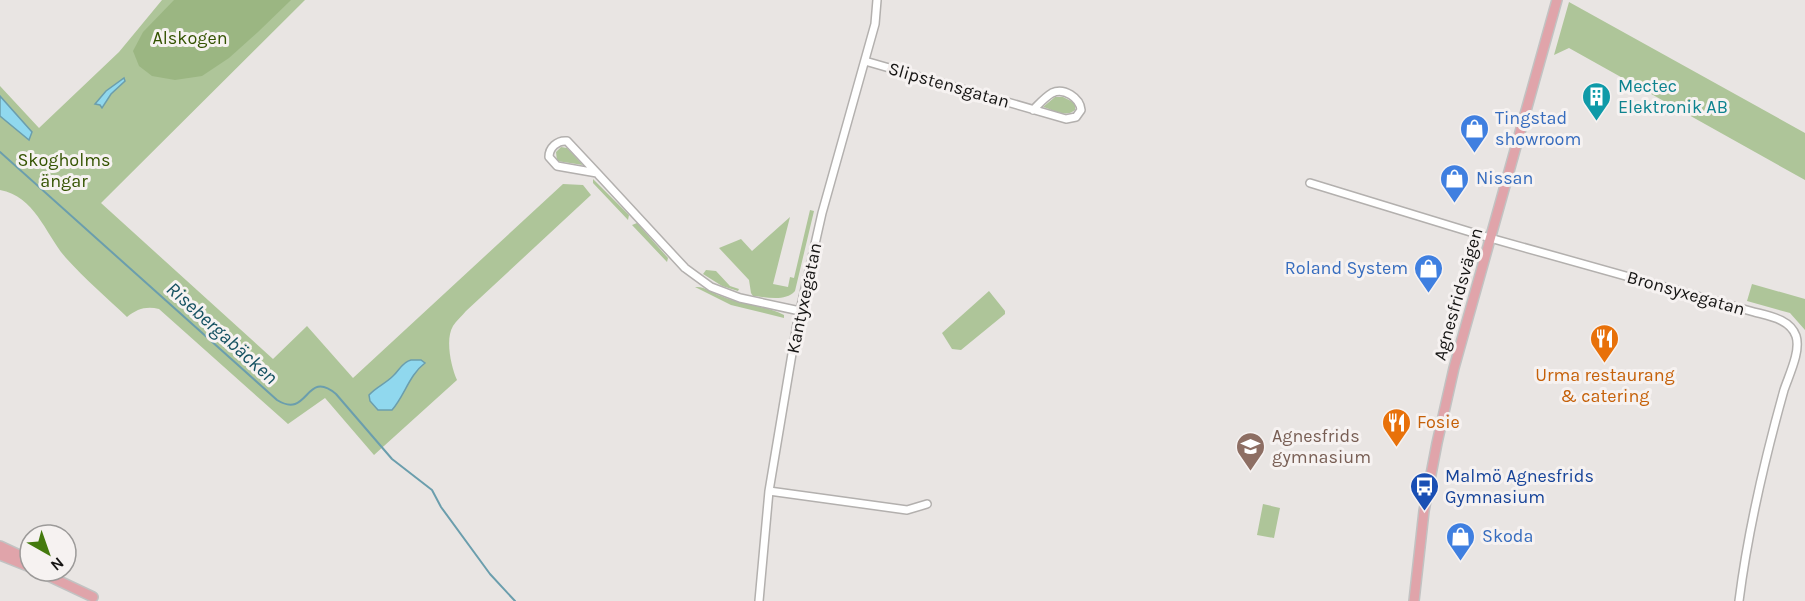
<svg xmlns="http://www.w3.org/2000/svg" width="1805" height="601" viewBox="0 0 1805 601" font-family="Karla,sans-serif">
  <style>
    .green { fill: #aec599 }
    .forest { fill: #9bb682 }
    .water { fill: #90d8ee; stroke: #6b9ead; stroke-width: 1.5 }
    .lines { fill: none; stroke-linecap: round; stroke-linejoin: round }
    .stream { stroke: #6b9ead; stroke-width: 2 }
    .minor-casing { stroke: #b3b0ae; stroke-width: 10 }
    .major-casing { stroke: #c2c2c2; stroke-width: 12 }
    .minor { stroke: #fff; stroke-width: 7 }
    .major { stroke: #e0a4aa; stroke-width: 9 }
    .labels { text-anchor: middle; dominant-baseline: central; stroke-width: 6; stroke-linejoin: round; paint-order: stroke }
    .park-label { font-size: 18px; fill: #345301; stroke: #f6f2f1 }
    .street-label { font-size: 18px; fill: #161514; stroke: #f6f2f1 }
    .culture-label { font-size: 18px; fill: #0d838f; stroke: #f6f2f1; text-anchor: start }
    .shop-label { font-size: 18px; fill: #366cbe; stroke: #f6f2f1; text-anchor: start }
    .food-label { font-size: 18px; fill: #c56008; stroke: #f6f2f1 }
    .education-label { font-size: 18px; fill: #785e54; stroke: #f6f2f1; text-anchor: start }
    .transit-label { font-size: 18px; fill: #164399; stroke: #f6f2f1; text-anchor: start }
    .water-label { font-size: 20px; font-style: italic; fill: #165262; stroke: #f6f2f1 }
  </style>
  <rect width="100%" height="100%" fill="#e9e5e3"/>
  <path class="green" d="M 162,0 L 305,0 L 101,203 L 273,359 L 307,326 L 353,378 L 563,184 L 583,185 L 591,195 L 466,311 C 462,316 456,321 453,326 C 445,339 451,367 457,380 L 374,455 L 325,398 L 288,424 L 159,309 C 146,306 137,309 127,317 C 107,298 85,279 66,258 C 45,234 36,197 0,190 L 0,86 L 39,128 L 119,52 Z
    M 1569,2 L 1805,133 L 1805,180 L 1569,48 L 1554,55 Z
    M 1055,97 L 1063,97 L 1075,103 L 1075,110 C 1066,118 1053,110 1043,107 Z
    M 561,147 L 567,148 L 583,165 L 557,161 L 556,152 Z
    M 593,179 L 629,215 L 628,220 L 593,183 Z
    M 810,210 L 814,211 L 795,291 C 785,302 767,297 753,296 L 751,293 L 749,280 L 719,248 L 741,239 L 752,251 L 790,217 L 773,284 L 788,287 L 790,277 L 794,278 Z
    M 637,223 L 668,258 L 667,262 L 632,225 Z
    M 706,270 L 716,271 L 730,286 L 739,289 L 738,291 L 722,286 L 703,274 Z
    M 1752,284 L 1805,299 L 1805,330 L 1790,313 L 1747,301 Z
    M 695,287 C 705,286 712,293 721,296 C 741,305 765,305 784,315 L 784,318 L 731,305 Z
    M 989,291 L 1005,311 L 1005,314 L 961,350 L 952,349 L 942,333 Z
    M 1263,504 L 1280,508 L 1274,538 L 1257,535 Z"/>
  <path class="forest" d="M 174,0 L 291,0 L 258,32 L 229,58 L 202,76 L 175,80 L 152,76 L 139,66 L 133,51 L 143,32 Z"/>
  <path class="water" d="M 124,78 L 125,81 L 111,94 L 102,108 L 100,105 L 95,104 L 106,91 Z
    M 0,96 L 32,132 L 29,140 L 0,116 Z
    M 411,360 L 421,360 L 425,363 C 409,375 405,395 392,410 L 378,410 L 370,401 L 369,395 C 376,387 385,384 393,376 C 399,371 402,362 411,360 Z"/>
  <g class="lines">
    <path class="stream" d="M 0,152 L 277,400 C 309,420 305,368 336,394 L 392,459 L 432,490 L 441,507 L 490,574 L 515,601"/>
    <defs>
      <path id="minor" d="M 865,61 L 1066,119 L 1076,117 L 1081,110 C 1080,98 1064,87 1052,93 C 1045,97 1039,104 1033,110
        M 597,173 L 567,141 C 557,140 549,148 549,157 L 557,166 L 597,173 L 685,268 L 711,287 L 740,298 L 800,311
        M 1310,183 L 1490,238 L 1754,312 C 1769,316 1790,319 1796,336 C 1801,351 1789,375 1784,390 C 1765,458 1748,530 1739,601
        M 769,491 L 907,510 L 927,504
        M 759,601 L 769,491 L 797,324 L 822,213 L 875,24 L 877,0"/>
      <path id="major" d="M 0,546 L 30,560
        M 0,555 L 30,567
        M 38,571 L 93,597
        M 1414,601 L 1424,511 L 1437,443 L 1454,368 L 1557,0"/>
    </defs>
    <use href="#minor" class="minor-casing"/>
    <use href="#major" class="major-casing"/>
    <use href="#minor" class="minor"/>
    <use href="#major" class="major"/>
  </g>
  <defs>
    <symbol id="building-pin" viewBox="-11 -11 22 30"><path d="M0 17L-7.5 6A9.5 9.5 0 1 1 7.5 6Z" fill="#0f9aa8" stroke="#f6f2f1"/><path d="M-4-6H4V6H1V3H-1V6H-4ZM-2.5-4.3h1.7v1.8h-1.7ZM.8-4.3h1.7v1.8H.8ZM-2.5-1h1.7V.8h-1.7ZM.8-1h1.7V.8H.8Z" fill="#fff"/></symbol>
    <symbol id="shop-pin" viewBox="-11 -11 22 30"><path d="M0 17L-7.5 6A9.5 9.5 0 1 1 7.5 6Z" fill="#3f7fe0" stroke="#f6f2f1"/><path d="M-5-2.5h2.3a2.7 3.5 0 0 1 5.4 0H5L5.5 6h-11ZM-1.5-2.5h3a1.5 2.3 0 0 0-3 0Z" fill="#fff"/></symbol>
    <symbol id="restaurant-pin" viewBox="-11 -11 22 30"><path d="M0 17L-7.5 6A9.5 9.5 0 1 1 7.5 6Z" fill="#e8710a" stroke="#f6f2f1"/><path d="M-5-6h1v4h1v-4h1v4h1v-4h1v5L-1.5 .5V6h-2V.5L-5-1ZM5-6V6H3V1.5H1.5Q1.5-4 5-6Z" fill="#fff"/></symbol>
    <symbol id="school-pin" viewBox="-11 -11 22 30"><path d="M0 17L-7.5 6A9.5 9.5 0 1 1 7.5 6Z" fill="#8d6e63" stroke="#f6f2f1"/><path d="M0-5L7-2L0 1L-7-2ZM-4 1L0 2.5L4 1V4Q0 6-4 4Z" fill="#fff"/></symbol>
    <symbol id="bus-pin" viewBox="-11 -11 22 30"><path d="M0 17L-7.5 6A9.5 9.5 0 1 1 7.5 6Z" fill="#1a4fb4" stroke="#f6f2f1"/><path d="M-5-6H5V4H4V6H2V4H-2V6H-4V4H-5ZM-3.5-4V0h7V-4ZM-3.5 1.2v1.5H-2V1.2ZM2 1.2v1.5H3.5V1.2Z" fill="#fff"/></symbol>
  </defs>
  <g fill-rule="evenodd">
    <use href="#building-pin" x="1580" y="80" width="33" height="45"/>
    <use href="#shop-pin" x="1458" y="112" width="33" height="45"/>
    <use href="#shop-pin" x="1438" y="162" width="33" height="45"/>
    <use href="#shop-pin" x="1412" y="252" width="33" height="45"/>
    <use href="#restaurant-pin" x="1588" y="322" width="33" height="45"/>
    <use href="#restaurant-pin" x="1380" y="406" width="33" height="45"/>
    <use href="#school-pin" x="1234" y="430" width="33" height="45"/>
    <use href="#bus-pin" x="1408" y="470" width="33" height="45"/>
    <use href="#shop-pin" x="1444" y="520" width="33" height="45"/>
  </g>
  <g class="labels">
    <g class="park-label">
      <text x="190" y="38">Alskogen</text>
      <text x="64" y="160">Skogholms<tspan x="64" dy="21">ängar</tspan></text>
    </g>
    <g class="street-label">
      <text transform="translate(949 85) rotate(16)">Slipstensgatan</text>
      <text transform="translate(1686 293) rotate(16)">Bronsyxegatan</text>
      <text transform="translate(1458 294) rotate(-74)">Agnesfridsvägen</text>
      <text transform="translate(804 298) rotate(-78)">Kantyxegatan</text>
    </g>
    <g class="culture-label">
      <text x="1618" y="86">Mectec<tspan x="1618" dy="21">Elektronik AB</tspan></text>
    </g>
    <g class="shop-label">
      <text x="1495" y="118">Tingstad<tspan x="1495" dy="21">showroom</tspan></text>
      <text x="1476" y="178">Nissan</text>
      <text x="1408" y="268" text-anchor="end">Roland System</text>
      <text x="1482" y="536">Skoda</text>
    </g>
    <g class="food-label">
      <text x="1605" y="375">Urma restaurang<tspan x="1605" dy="21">&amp; catering</tspan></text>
      <text x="1417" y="422" text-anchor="start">Fosie</text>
    </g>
    <g class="education-label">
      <text x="1272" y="436">Agnesfrids<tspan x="1272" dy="21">gymnasium</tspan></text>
    </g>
    <g class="transit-label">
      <text x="1445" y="476">Malmö Agnesfrids<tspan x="1445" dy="21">Gymnasium</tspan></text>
    </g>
    <g class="water-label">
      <text transform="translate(222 333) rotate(42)">Risebergabäcken</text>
    </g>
  </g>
  <g transform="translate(48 553) rotate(140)"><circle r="28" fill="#f6f2f1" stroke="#9c9a99" stroke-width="1.5"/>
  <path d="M0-4.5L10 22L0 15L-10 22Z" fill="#447a0e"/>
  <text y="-9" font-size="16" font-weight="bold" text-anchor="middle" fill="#161514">N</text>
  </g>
</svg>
